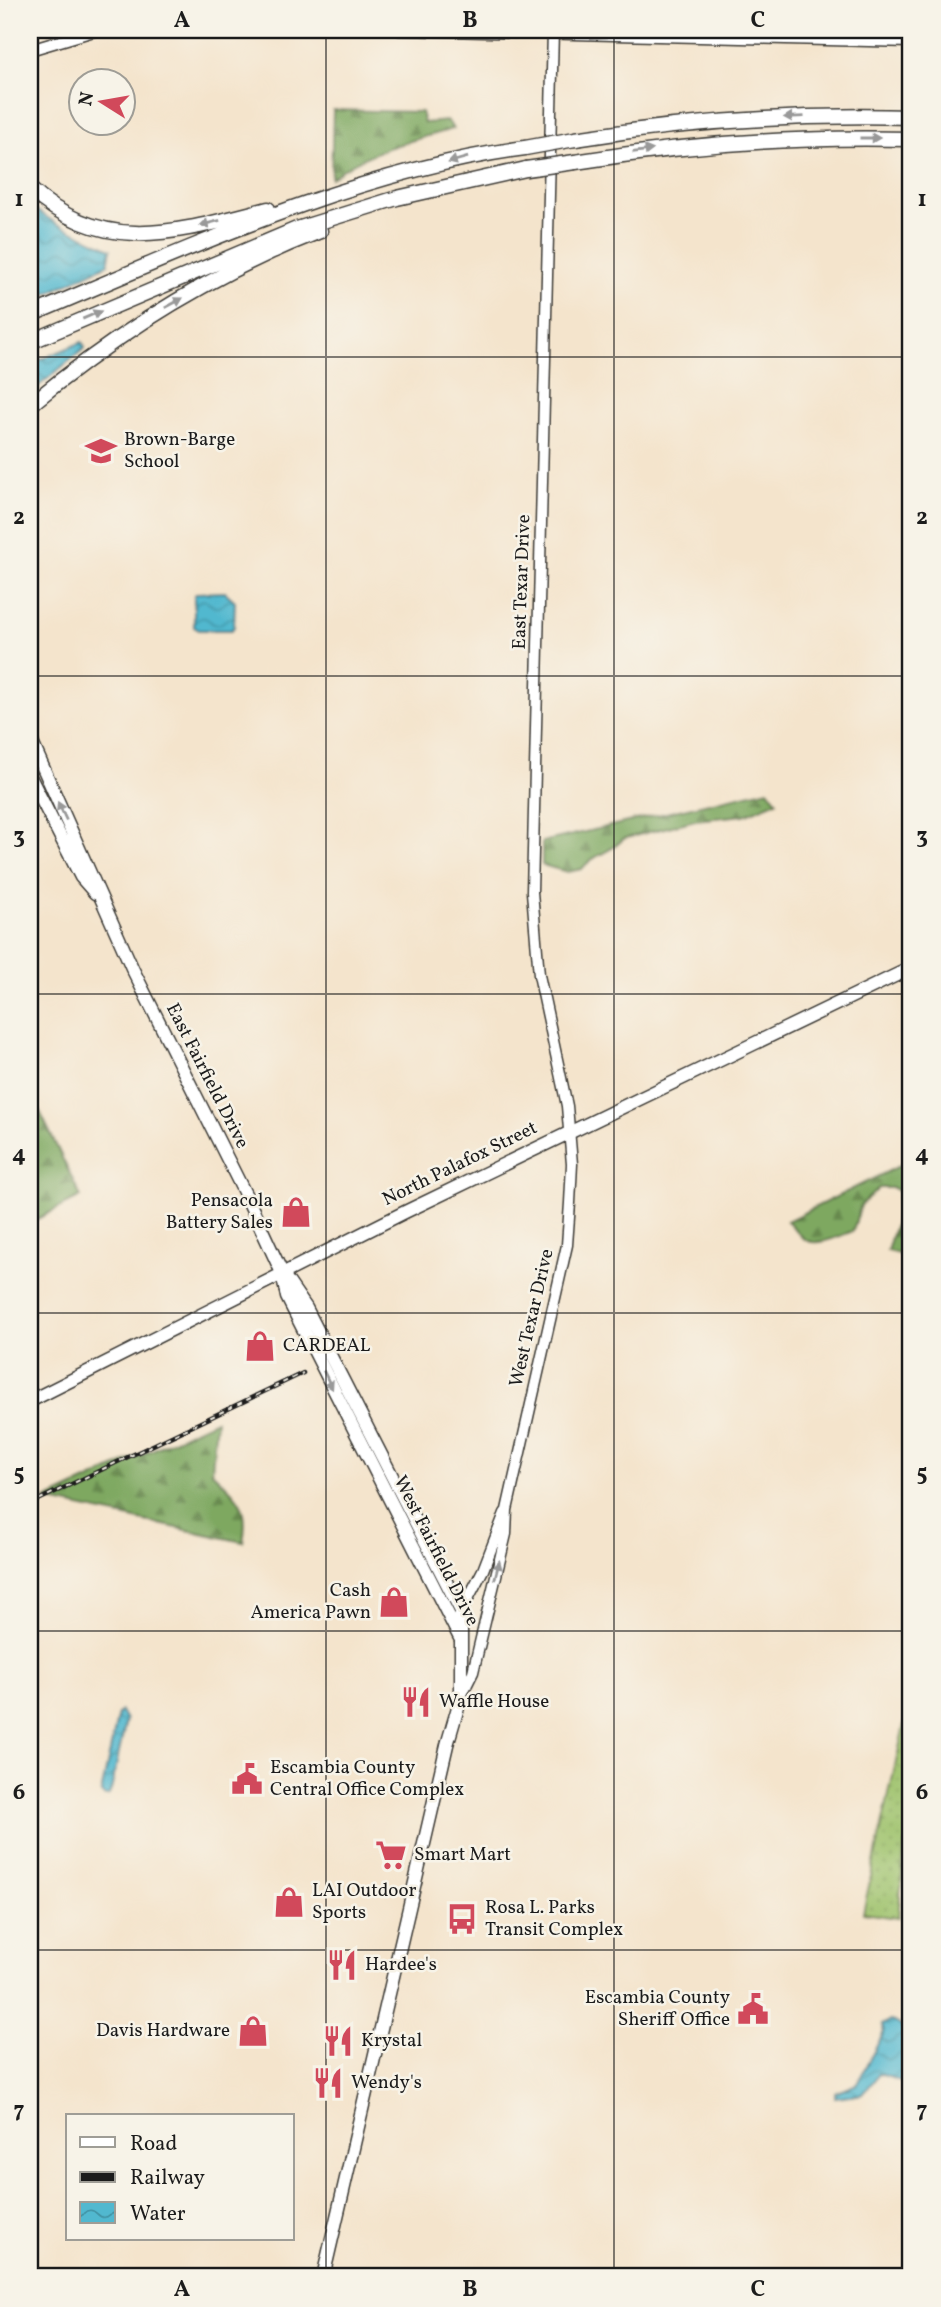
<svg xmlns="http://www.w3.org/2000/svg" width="941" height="2307" viewBox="0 0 941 2307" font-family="Vollkorn,serif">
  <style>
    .forest { fill: url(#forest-firs); stroke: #4d623e; stroke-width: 2 }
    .park { fill: url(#park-dots); stroke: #5d6f44; stroke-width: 2 }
    .water { fill: url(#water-waves); stroke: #366a76; stroke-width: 2 }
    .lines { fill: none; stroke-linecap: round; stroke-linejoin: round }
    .secondary-casing { stroke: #3c3a36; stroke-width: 13 }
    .primary-casing { stroke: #3c3a36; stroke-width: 15 }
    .motorway-casing { stroke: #3c3a36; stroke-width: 17 }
    .secondary { stroke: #fff; stroke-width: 10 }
    .primary { stroke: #fff; stroke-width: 12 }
    .motorway { stroke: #fff; stroke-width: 14 }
    .rail-casing { stroke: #1c1c1c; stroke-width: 4.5 }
    .rail { stroke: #f7f3e8; stroke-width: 2; stroke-dasharray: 5; stroke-linecap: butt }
    .motorway-bridge-casing { stroke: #3c3a36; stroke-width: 17; stroke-linecap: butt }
    .motorway-bridge { stroke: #fff; stroke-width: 14 }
    .oneway { fill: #999 }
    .grid { fill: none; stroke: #1c1c1c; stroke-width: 2; stroke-opacity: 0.55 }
    .labels { text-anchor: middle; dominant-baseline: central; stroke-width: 5; stroke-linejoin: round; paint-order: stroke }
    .poi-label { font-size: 19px; fill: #1c1c1c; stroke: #f7f3e8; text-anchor: start }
    .street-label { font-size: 19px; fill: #1c1c1c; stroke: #f7f3e8 }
    .neatline { fill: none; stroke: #1c1c1c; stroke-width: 2.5 }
    .grid-label { font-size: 23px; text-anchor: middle; font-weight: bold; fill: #1c1c1c }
  </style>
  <defs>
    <pattern id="forest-firs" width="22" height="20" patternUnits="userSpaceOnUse" patternTransform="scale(1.75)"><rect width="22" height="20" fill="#7ea860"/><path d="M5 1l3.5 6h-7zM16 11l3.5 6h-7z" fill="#66884e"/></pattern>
    <pattern id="park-dots" width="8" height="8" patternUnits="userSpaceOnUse" patternTransform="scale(1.75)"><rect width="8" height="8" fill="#9ec26c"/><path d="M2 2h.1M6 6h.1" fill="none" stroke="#88a65d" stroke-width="1.8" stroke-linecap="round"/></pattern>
    <pattern id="water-waves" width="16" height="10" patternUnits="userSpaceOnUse" patternTransform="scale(1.75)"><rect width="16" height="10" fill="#51b8cf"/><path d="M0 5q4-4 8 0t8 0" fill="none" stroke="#4295a7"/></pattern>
  </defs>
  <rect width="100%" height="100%" fill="#f7f3e8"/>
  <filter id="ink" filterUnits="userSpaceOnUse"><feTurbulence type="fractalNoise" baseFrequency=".0143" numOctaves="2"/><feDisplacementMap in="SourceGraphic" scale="14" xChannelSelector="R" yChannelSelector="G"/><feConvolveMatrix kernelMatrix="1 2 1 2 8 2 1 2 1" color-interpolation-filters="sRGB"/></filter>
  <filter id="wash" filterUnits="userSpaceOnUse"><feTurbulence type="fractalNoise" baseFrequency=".00686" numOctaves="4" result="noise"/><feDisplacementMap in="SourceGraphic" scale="28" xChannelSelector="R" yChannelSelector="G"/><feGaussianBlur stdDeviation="1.57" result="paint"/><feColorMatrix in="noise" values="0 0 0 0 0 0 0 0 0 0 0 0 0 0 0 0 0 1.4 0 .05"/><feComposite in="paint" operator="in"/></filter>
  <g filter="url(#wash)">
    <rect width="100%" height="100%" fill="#f4e4cc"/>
    <path class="forest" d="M 333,110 L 421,112 L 424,123 L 448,121 L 453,129 C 410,141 367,150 331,178 Z
      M 768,789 L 777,801 L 744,815 L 695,820 L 623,839 C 611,853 593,854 582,869 L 567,872 L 542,865 L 542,842 Z
      M 30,1091 L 81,1197 L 31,1222 L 30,1219 Z
      M 911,1160 L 911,1257 L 887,1251 L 896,1220 L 899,1192 L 893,1188 L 879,1188 L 861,1205 L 853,1231 C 839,1236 815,1249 803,1238 C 797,1233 793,1226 787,1221 Z
      M 216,1420 L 212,1472 C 238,1497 250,1504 243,1542 L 46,1500 Z"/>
    <path class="park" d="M 911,1693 L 911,1842 L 905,1842 L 898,1918 L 863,1913 Z"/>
    <path class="water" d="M 30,206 L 57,224 L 111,249 L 108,264 L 30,302 Z
      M 82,342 L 85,348 L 30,393 L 30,364 Z
      M 225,592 L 235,601 L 234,627 L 231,630 L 199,630 L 194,627 L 194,596 L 197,593 Z
      M 121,1711 L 126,1720 L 112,1786 L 109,1795 L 105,1796 L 101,1793 L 118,1714 Z
      M 890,2021 C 915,2025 912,2062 911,2081 L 904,2082 L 879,2074 L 863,2094 L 835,2098 L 835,2093 L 857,2084 L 884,2032 L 882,2025 Z"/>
  </g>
  <g filter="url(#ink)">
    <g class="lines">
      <defs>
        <path id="secondary" d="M 399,30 L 911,42
          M 30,50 L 97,30
          M 459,1616 L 483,1570 L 505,1513
          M 462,1694 L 473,1672 L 506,1534 L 507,1510 L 567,1245 L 570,1203 L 572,1164 L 567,1106 L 539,975 L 532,892 L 553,30"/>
        <path id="primary" d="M 30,738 L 133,970 L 249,1202 L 282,1273 L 287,1297 L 460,1638
          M 30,777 L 81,877 L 95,893
          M 282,1273 L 306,1308 L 461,1611 L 461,1697 L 447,1745 L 323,2277
          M 30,1401 L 405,1212 L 911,968"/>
        <path id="motorway" d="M 575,139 C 687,121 798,114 911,117
          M 575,162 C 687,144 798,136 911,139
          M 30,189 C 106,258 180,231 268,209
          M 30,315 C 188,249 354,171 525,148
          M 30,342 L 297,229 L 397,198 L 526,169
          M 30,405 C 117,333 214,272 320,231"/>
      </defs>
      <use href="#secondary" class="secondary-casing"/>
      <use href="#primary" class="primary-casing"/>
      <use href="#motorway" class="motorway-casing"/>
      <use href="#secondary" class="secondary"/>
      <use href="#primary" class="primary"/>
      <use href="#motorway" class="motorway"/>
      <defs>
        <path id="rail" d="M 30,1504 L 303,1373"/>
      </defs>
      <use href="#rail" class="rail-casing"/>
      <use href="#rail" class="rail"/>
      <defs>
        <path id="motorway-bridge" d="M 525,148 L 575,139
          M 526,169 L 575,162"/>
      </defs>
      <use href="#motorway-bridge" class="motorway-bridge-casing"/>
      <use href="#motorway-bridge" class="motorway-bridge"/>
    </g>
    <defs><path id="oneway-solid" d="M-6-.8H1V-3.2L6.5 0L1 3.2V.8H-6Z" transform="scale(1.75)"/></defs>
    <g class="oneway">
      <use href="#oneway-solid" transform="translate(794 117) rotate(178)"/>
      <use href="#oneway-solid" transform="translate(870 138)"/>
      <use href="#oneway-solid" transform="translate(643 151) rotate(-7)"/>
      <use href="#oneway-solid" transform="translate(458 160) rotate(164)"/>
      <use href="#oneway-solid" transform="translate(210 223) rotate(166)"/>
      <use href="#oneway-solid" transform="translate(174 303) rotate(-29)"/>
      <use href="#oneway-solid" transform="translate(92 315) rotate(-23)"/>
      <use href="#oneway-solid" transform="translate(62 811) rotate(-115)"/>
      <use href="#oneway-solid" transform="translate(328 1380) rotate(64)"/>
      <use href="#oneway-solid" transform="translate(497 1570) rotate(-76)"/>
    </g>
  </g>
  <path class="grid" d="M 326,30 L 326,2277M 614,30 L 614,2277M 30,357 L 911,357M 30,676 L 911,676M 30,994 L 911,994M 30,1313 L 911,1313M 30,1631 L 911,1631M 30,1950 L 911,1950"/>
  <defs>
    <symbol id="school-bare" viewBox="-9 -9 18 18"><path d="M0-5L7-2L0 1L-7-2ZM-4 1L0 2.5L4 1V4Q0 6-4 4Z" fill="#d1495b" stroke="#f7f3e8" stroke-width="2.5" paint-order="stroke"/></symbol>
    <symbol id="shop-bare" viewBox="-9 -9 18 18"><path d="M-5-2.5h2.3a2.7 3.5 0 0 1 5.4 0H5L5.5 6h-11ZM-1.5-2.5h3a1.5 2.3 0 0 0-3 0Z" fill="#d1495b" stroke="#f7f3e8" stroke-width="2.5" paint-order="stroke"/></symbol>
    <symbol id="restaurant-bare" viewBox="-9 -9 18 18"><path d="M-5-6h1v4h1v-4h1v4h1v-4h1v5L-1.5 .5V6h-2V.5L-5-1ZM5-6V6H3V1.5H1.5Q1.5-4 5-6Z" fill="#d1495b" stroke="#f7f3e8" stroke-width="2.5" paint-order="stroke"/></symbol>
    <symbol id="civic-bare" viewBox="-9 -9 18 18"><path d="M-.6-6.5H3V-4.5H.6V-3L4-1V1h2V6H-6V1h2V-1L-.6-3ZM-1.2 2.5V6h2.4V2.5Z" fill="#d1495b" stroke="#f7f3e8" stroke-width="2.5" paint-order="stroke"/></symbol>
    <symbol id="supermarket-bare" viewBox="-9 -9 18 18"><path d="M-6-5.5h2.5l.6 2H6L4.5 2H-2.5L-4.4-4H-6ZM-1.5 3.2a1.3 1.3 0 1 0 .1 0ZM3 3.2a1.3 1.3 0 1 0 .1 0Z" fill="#d1495b" stroke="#f7f3e8" stroke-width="2.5" paint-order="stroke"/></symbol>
    <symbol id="bus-bare" viewBox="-9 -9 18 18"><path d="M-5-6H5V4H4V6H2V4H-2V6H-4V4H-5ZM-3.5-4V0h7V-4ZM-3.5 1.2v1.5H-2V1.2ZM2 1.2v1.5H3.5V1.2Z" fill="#d1495b" stroke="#f7f3e8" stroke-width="2.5" paint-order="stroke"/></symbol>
  </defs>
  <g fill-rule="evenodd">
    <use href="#school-bare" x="79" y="429" width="44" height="44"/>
    <use href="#shop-bare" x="274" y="1190" width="44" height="44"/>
    <use href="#shop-bare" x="238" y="1324" width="44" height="44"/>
    <use href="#shop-bare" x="372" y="1580" width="44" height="44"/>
    <use href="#restaurant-bare" x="394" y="1680" width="44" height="44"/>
    <use href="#civic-bare" x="225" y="1757" width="44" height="44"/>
    <use href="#supermarket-bare" x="369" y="1833" width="44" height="44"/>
    <use href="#shop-bare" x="267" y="1880" width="44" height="44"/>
    <use href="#bus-bare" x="440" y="1897" width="44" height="44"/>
    <use href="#restaurant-bare" x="320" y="1943" width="44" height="44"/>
    <use href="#civic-bare" x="731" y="1987" width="44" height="44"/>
    <use href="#shop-bare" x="231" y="2009" width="44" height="44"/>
    <use href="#restaurant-bare" x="316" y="2019" width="44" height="44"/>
    <use href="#restaurant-bare" x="306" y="2061" width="44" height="44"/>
  </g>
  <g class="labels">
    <g class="poi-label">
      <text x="124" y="440">Brown-Barge<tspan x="124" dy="22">School</tspan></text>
      <text x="273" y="1201" text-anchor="end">Pensacola<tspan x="273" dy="22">Battery Sales</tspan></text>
      <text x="283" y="1346">CARDEAL</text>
      <text x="371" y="1591" text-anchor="end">Cash<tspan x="371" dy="22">America Pawn</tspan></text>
      <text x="439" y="1702">Waffle House</text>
      <text x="270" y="1768">Escambia County<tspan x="270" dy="22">Central Office Complex</tspan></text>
      <text x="414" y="1855">Smart Mart</text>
      <text x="312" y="1891">LAI Outdoor<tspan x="312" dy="22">Sports</tspan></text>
      <text x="485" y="1908">Rosa L. Parks<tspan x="485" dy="22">Transit Complex</tspan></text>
      <text x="365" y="1965">Hardee's</text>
      <text x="730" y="1998" text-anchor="end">Escambia County<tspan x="730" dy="22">Sheriff Office</tspan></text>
      <text x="230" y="2031" text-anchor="end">Davis Hardware</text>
      <text x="361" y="2041">Krystal</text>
      <text x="351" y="2083">Wendy's</text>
    </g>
    <g class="street-label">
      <text transform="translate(522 582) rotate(-88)">East Texar Drive</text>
      <text transform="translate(207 1076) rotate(63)">East Fairfield Drive</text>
      <text transform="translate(460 1164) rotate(-26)">North Palafox Street</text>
      <text transform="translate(532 1318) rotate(-77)">West Texar Drive</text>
      <text transform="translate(436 1551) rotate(63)">West Fairfield Drive</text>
    </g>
  </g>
  <rect width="941" height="2307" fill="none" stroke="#f7f3e8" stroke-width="77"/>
  <rect x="66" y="2114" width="228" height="126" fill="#f7f3e8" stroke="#9f9d96" stroke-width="2"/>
  <rect x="80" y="2137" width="35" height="10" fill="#ffffff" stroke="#9f9d96" stroke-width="2"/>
  <text x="130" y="2150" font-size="21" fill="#1c1c1c">Road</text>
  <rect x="80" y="2172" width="35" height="10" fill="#1c1c1c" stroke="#9f9d96" stroke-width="2"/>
  <text x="130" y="2184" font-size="21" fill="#1c1c1c">Railway</text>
  <rect x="80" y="2202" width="35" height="21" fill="url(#water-waves)" stroke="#9f9d96" stroke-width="2"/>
  <text x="130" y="2220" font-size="21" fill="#1c1c1c">Water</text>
  <g transform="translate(102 102) rotate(281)"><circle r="33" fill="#f7f3e8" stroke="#9f9d96" stroke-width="2"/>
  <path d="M0-5L12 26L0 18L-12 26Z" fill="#d1495b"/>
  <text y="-10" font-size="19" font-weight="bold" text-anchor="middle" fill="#1c1c1c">N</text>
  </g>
  <rect x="38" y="38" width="864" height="2230" class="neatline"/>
  <g class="grid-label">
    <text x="182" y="27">A</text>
    <text x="470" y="27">B</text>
    <text x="758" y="27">C</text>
    <text x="19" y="206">1</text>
    <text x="922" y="206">1</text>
    <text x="19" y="524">2</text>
    <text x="922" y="524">2</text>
    <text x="19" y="843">3</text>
    <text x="922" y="843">3</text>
    <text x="19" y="1161">4</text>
    <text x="922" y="1161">4</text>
    <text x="19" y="1480">5</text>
    <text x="922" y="1480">5</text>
    <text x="19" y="1799">6</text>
    <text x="922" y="1799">6</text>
    <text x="19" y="2117">7</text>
    <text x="922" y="2117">7</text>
    <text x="182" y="2296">A</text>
    <text x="470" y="2296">B</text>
    <text x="758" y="2296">C</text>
  </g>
</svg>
